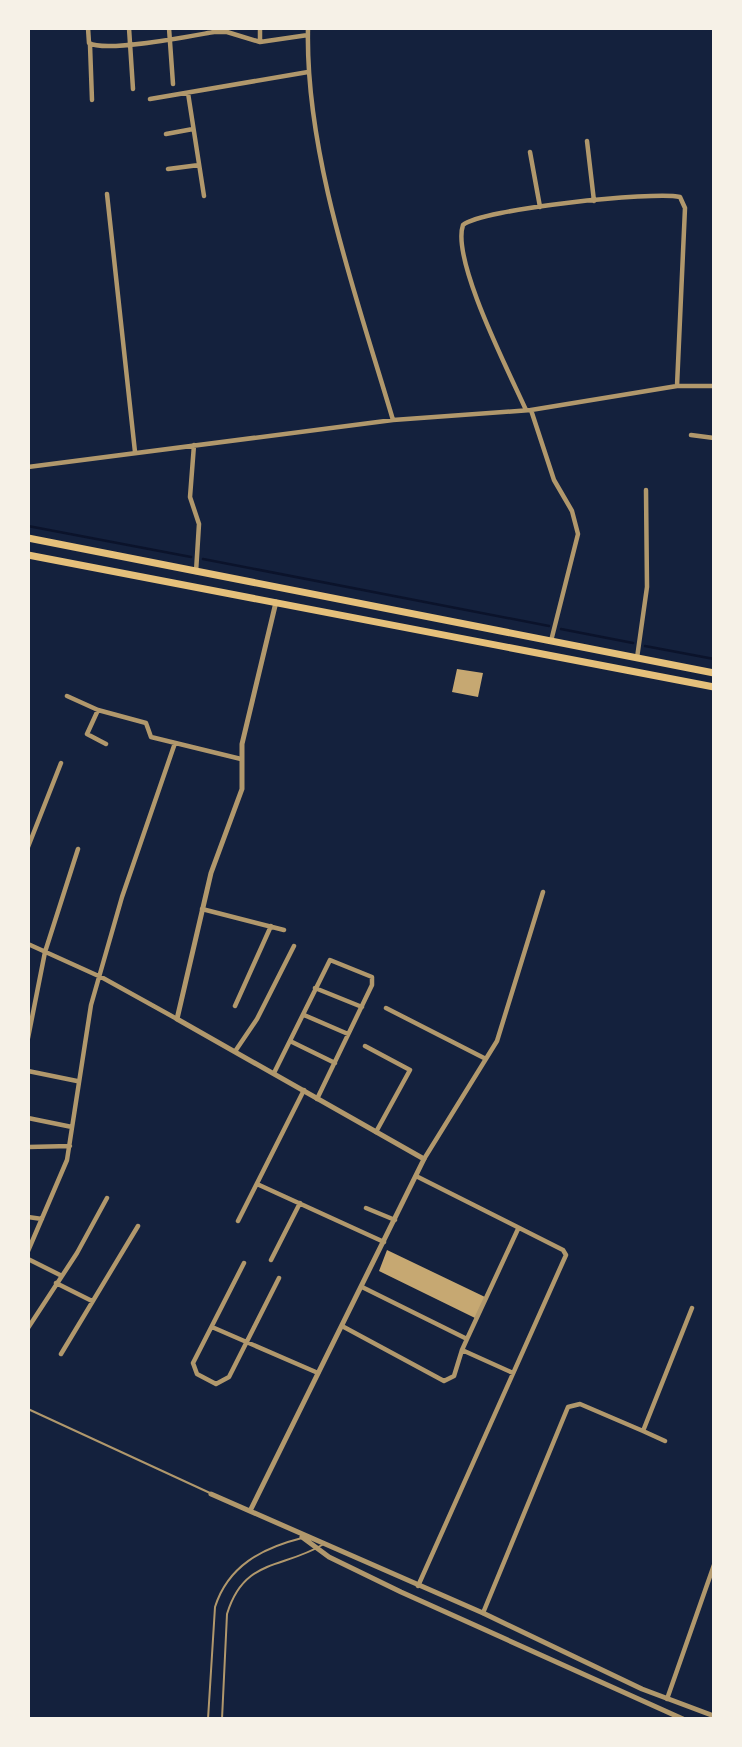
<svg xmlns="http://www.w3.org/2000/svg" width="742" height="1747" viewBox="0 0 742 1747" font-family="'Times New Roman',serif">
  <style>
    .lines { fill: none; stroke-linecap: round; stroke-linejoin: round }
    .stream { stroke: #0b132b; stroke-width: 2.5 }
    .building { fill: #c6a872 }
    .service { stroke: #b1986c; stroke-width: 2 }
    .minor { stroke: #b1986c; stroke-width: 4.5 }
    .tertiary { stroke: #b1986c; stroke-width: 5 }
    .primary { stroke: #e5c07b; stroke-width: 7 }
  </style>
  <rect width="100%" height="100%" fill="#14213d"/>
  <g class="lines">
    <path class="stream" d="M 28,526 L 191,557
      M 203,559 L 549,626
      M 561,629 L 633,643
      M 645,646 L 714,659"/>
  </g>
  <path class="building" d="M 457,669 L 483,673 L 478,697 L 452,692 Z
    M 387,1250 L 485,1297 L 475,1318 L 379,1271 Z"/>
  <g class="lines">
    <path class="service" d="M 28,1409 L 210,1493
      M 208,1719 L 215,1607 C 228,1566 262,1548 302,1538
      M 222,1719 L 227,1614 C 244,1558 282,1569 322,1545"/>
    <path class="minor" d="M 88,28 L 89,43 C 106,53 191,36 214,32 L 227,32 L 260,42 L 308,35
      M 129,28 L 133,89
      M 169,28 L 173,84
      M 308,28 C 305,155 357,298 393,420
      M 260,42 L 260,28
      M 90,45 L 92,100
      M 188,93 L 204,196
      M 150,99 L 308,72
      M 166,134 L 193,129
      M 587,141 L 594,201
      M 530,152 L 540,207
      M 168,169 L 199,165
      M 107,194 L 135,452
      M 526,410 C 510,374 451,260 463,225 C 481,209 654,191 680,197 L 685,208 L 677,386
      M 531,410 L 554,480 L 572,511 L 578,534 L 551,641
      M 691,435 L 714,438
      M 194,445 L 190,497 L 199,524 L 196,572
      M 28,467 L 393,420 L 531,410 L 677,386 L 714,386
      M 637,658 L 647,587 L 646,490
      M 67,696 L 98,710 L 146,723 L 151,737 L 241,759
      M 98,710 L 87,734 L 106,744
      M 28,847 L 61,763
      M 202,909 L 284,930
      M 28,944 L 103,978 L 177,1019
      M 315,988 L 362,1007
      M 235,1006 L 271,926
      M 386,1008 L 484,1058
      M 304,1015 L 348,1034
      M 28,1038 L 45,952 L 78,849
      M 290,1041 L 335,1063
      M 365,1046 L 410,1070 L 376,1132
      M 236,1050 L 257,1019 L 294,946
      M 28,1071 L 77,1081
      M 274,1073 L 330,960 L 372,977 L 372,985 L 317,1099
      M 28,1118 L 72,1127
      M 28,1147 L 70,1146
      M 424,1159 L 497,1041 L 543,892
      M 416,1176 L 563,1250 L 566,1255 L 418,1586
      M 257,1184 L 384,1242
      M 366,1208 L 395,1220
      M 28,1217 L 42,1219
      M 238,1221 L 304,1090
      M 28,1251 L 67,1160 L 91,1005 L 122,897 L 175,743
      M 28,1259 L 62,1276
      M 271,1260 L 300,1203
      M 244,1263 L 193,1363 L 197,1374 L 216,1384 L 229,1377 L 279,1278
      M 56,1283 L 92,1301
      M 362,1287 L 467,1339 L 462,1350 L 513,1373
      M 342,1326 L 444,1381 L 454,1376 L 462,1350
      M 212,1327 L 318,1373
      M 28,1328 L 77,1253 L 107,1198
      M 467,1339 L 518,1229
      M 61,1354 L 138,1226
      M 643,1431 L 665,1441
      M 483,1613 L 568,1407 L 580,1404 L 643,1431 L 692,1308
      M 667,1699 L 714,1565"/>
    <path class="tertiary" d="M 211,1494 L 483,1613 L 642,1689 L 714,1716
      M 251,1509 L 424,1159 L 177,1019 L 211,873 L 242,789 L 242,744 L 276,602
      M 302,1537 L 329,1557 L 401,1592 L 683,1719"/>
    <path class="primary" d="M 28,538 L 714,673
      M 28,555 L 714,687"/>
  </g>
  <rect width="742" height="1747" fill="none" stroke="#f6f1e7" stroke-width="60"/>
</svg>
